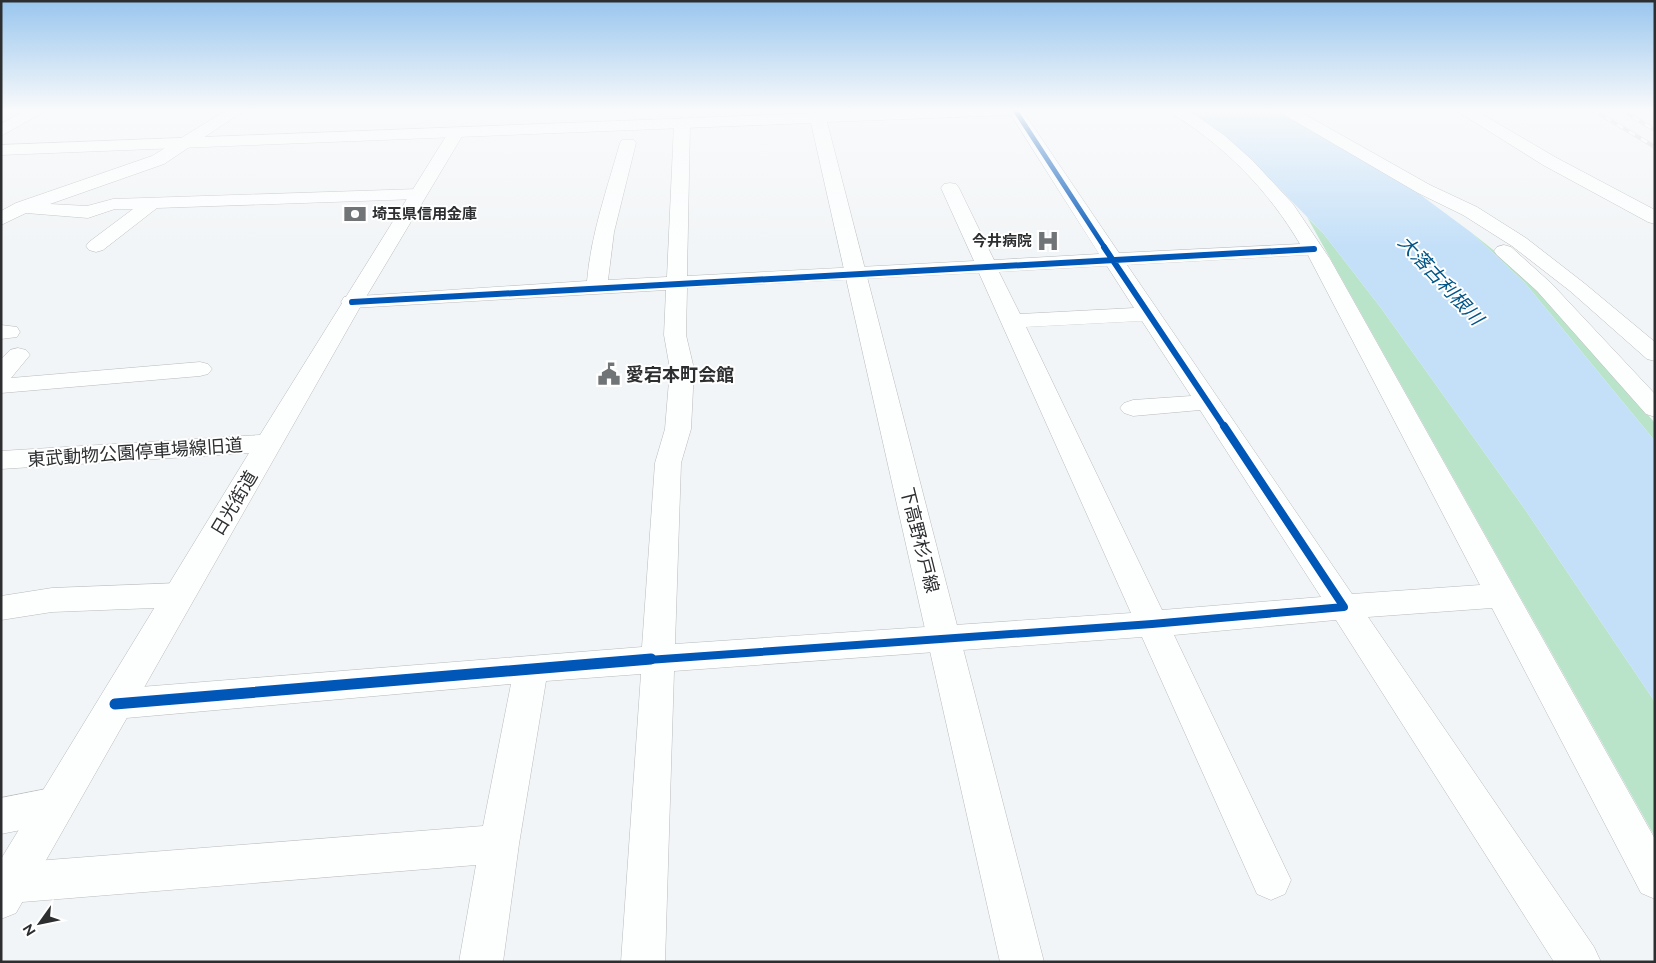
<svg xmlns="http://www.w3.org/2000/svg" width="1656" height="963" viewBox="0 0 1656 963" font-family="Raleway,'Noto Sans JP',sans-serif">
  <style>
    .green { fill: #b9e4ca }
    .water { fill: #c4e0f8 }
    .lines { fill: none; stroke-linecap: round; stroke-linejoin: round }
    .minor-casing { stroke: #b9bbbc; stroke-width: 1 }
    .tertiary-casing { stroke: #b9bbbc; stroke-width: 1 }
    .secondary-casing { stroke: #b9bbbc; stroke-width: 1 }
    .minor { fill: #fdfefe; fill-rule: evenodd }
    .tertiary { fill: #fdfefe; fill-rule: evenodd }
    .secondary { fill: #fdfefe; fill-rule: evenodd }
    .rail-casing { stroke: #d7d8d8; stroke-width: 4 }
    .rail { stroke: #fff; stroke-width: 2.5; stroke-dasharray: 7; stroke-linecap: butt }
    .cycleway-far3-casing { stroke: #fff; stroke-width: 7 }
    .cycleway-far2-casing { stroke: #fff; stroke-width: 9 }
    .cycleway-far1-casing { stroke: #fff; stroke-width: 11 }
    .cycleway-casing { stroke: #fff; stroke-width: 14 }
    .cycleway-far3 { stroke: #0057b8; stroke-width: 5 }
    .cycleway-far2 { stroke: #0057b8; stroke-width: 6 }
    .cycleway-far1 { stroke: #0057b8; stroke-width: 8 }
    .cycleway { stroke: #0057b8; stroke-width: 11 }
    .labels { text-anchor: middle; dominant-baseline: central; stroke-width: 4; stroke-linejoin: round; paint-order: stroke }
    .far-poi-label { font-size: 15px; font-weight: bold; fill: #2c2e30; stroke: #fff; text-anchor: start }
    .poi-label { font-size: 18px; font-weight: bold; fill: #2c2e30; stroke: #fff; text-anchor: start }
    .street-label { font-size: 18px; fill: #2c2e30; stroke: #fff }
    .water-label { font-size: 19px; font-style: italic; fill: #015687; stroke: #fff }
  </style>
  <rect width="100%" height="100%" fill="#f2f5f7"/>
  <path class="green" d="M 1307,217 L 1323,233 L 1381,308 L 1524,508 L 1655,702 L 1655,837 Z
    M 1472,233 L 1532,281 L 1655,423 L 1655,441 L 1525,283 Z"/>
  <path class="water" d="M 1189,110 L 1276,110 L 1391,173 L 1472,233 L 1525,283 L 1655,441 L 1655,702 L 1524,508 L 1381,308 L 1323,233 L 1261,170 L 1212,126 Z"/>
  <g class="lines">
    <defs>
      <path id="minor" d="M 26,110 L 45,110 L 42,113 L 1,136 L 1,124 Z
        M 227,110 L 245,110 L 164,164 L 50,204 L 87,206 L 113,199 L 418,189 L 424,190 L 427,194 L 424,198 L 418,199 L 157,208 L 103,250 L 96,252 L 89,250 L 86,246 L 89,242 L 133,209 L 115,209 L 88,218 L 26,213 L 1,225 L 1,211 L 16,203 L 152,156 Z
        M 1008,110 L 1022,110 L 1119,253 L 1300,244 C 1268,190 1225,146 1171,113 L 1169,110 L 1187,110 L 1195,115 L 1224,135 L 1252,160 L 1293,204 L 1330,259 L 1655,839 L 1655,899 L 1641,893 L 1492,608 L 1368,617 L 1594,947 L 1601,962 L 1554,962 L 1336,620 L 1174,635 L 1291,880 L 1285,894 L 1271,900 L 1257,894 L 1142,637 L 674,671 L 665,962 L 621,962 L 641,674 L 546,681 L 519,844 L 503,962 L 459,962 L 476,865 L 10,903 L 1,900 L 1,866 L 10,863 L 483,826 L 511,684 L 115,719 L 103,714 L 98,704 L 103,694 L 115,689 L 642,647 L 655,463 L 665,429 L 670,369 L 664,335 L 666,290 L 352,308 L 344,307 L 341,302 L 344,297 L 587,281 C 591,234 607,189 620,143 L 622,140 L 634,140 L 636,143 L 614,232 L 608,280 L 667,277 L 674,124 L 676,121 L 688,121 L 690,124 L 687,276 L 974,261 L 941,188 L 944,184 L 950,183 L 956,184 L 959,188 L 994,260 L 1099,254 ZM 1308,255 L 1310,259 L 1480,585 L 1352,594 L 1127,265 ZM 1107,266 L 1134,308 L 1020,314 L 999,272 ZM 979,273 L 1131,613 L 675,644 L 681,463 L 691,429 L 694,369 L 686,335 L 687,288 ZM 1142,321 L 1191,396 L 1133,400 L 1124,403 L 1120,408 L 1124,413 L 1133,416 L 1200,410 L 1321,597 L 1162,610 L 1026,327 Z
        M 1278,110 L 1297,110 L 1430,185 L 1477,207 L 1526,238 L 1584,283 L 1655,342 L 1655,361 L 1647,359 L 1570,291 L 1512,246 L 1463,215 L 1418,193 L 1281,113 Z
        M 1457,110 L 1475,110 L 1555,157 L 1655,210 L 1655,224 L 1648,222 L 1543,165 L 1460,113 Z
        M 1504,245 L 1511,247 L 1551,283 L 1655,394 L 1655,417 L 1646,414 L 1537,291 L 1497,255 L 1494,251 L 1497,247 Z
        M 1,325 L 17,327 L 20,332 L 17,337 L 1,339 Z
        M 18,348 L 26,350 L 30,355 L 11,378 L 200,362 L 208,364 L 212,369 L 208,374 L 200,376 L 1,393 L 1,359 L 10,350 Z
        M 179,583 L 190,587 L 195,595 L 190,603 L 179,607 L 52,612 L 1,620 L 1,596 L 52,588 Z
        M 56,787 L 70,792 L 75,805 L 70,818 L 56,823 L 1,834 L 1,798 Z"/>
      <path id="tertiary" d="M 456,128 L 462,130 L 464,133 L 363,302 L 16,913 L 1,919 L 1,859 L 249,453 L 1,469 L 1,451 L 260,435 L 448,133 L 450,130 Z"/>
      <path id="secondary" d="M 899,110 L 1018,110 L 1015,113 L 1010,115 L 827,122 L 1044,962 L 1000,962 L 811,123 L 1,155 L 1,145 Z"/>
    </defs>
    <use href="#minor" class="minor-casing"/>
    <use href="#tertiary" class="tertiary-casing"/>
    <use href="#secondary" class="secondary-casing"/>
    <use href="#minor" class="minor"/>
    <use href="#tertiary" class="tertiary"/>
    <use href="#secondary" class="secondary"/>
    <defs>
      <path id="rail" d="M 1593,110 L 1655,147
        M 1621,110 L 1655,130"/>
    </defs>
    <use href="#rail" class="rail-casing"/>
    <use href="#rail" class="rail"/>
    <defs>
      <path id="cycleway-far3" d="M 1015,110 L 1105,248"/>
      <path id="cycleway-far2" d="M 1104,247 L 1225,428
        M 352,302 L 1314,249"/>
      <path id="cycleway-far1" d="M 634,661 L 1152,624 L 1344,607 L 1224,426"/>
      <path id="cycleway" d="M 115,704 L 651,659"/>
    </defs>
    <use href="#cycleway-far3" class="cycleway-far3-casing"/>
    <use href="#cycleway-far2" class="cycleway-far2-casing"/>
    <use href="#cycleway-far1" class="cycleway-far1-casing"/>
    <use href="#cycleway" class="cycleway-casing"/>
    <use href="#cycleway-far3" class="cycleway-far3"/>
    <use href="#cycleway-far2" class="cycleway-far2"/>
    <use href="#cycleway-far1" class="cycleway-far1"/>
    <use href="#cycleway" class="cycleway"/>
  </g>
  <linearGradient id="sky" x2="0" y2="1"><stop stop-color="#99c6ee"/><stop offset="0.45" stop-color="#f9fafb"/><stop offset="1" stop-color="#f9fafb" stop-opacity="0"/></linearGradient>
  <rect width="1656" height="245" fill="url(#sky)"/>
  <defs>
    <symbol id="bank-bare" viewBox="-9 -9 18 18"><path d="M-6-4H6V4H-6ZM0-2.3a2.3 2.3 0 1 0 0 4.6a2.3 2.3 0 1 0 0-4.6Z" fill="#717476" stroke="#fff" stroke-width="2.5" paint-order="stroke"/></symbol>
    <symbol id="hospital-bare" viewBox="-9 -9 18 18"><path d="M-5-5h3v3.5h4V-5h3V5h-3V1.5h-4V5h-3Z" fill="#717476" stroke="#fff" stroke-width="2.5" paint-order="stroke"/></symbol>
    <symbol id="civic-bare" viewBox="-9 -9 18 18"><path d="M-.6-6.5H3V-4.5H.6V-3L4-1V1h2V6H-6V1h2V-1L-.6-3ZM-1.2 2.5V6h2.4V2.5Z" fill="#717476" stroke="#fff" stroke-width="2.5" paint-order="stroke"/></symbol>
  </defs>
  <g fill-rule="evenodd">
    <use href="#bank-bare" x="339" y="198" width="32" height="32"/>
    <use href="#hospital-bare" x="1032" y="225" width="32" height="32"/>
    <use href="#civic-bare" x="593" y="358" width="32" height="32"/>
  </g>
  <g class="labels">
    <g class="far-poi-label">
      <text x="372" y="214">埼玉県信用金庫</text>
      <text x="1032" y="241" text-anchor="end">今井病院</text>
    </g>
    <g class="poi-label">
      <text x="626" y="374">愛宕本町会館</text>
    </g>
    <g class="street-label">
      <text transform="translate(135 452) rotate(-4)">東武動物公園停車場線旧道</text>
      <text transform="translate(234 503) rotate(-59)">日光街道</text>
      <text transform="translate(920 540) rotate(76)">下高野杉戸線</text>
    </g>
    <g class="water-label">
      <text transform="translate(1441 280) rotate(47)">大落古利根川</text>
    </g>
  </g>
  <rect width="1656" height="963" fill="none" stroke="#2c2e30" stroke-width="5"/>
  <g transform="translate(40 923) rotate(237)" stroke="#ffffff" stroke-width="4" paint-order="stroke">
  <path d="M0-4L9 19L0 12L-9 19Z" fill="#2c2e30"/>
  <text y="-8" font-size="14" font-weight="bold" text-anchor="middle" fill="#2c2e30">N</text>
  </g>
</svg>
